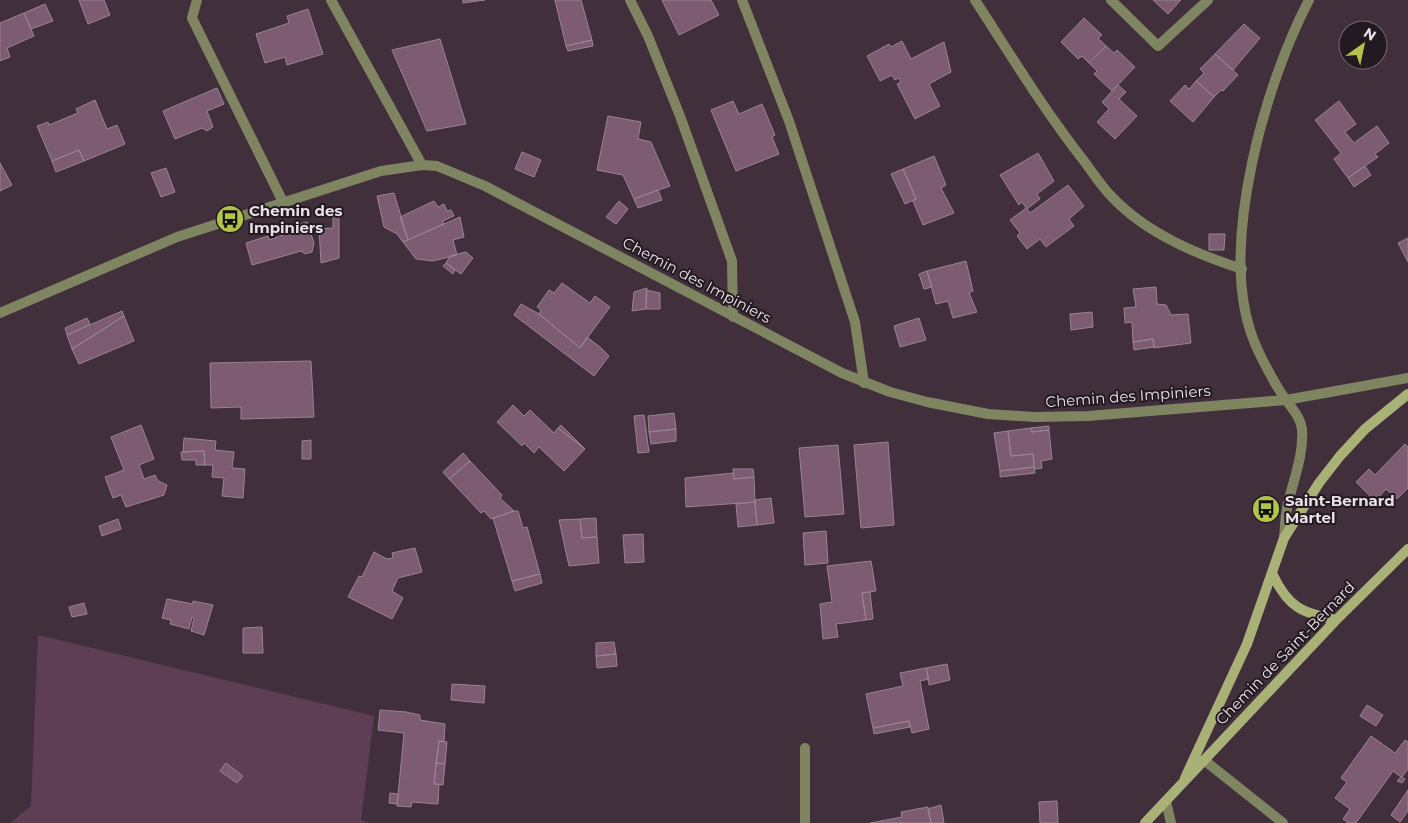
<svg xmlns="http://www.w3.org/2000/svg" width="1408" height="823" viewBox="0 0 1408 823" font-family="Montserrat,sans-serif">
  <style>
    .green { fill: #5e3e55 }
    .building { fill: #7d5b73; stroke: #988492 }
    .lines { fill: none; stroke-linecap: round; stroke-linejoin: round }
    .lane { stroke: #7f8561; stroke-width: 10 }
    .street { stroke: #7f8561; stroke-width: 10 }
    .secondary { stroke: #a8b277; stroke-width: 10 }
    .labels { text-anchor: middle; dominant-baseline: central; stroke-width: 4; stroke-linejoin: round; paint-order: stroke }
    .poi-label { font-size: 15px; font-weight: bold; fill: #ebe0e7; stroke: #221a20; text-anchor: start }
    .street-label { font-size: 15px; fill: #ebe0e7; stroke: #221a20 }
  </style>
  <rect width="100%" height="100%" fill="#41303c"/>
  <path class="green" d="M 38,635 L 374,716 L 361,820 L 371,823 L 10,823 L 31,806 Z"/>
  <path class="building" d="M 79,0 L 104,0 L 110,15 L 88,24 Z
    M 463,0 L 485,0 L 463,3 Z
    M 555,0 L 581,0 L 592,40 L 566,46 Z
    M 662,0 L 711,0 L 719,15 L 679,35 Z
    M 1153,0 L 1181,0 L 1168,14 Z
    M 45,4 L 53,21 L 31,29 L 24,13 Z
    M 308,9 L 323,54 L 287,65 L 285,57 L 265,63 L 256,34 L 289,23 L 287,16 Z
    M 24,13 L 34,36 L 7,48 L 10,57 L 0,61 L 0,23 Z
    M 1084,18 L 1102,35 L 1098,38 L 1106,46 L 1089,63 L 1082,56 L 1078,59 L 1061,42 Z
    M 1244,24 L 1260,38 L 1233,70 L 1215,54 Z
    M 440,39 L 466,124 L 427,131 L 392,50 Z
    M 592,40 L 593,46 L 568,51 L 566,46 Z
    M 902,41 L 911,59 L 944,42 L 951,72 L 929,84 L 940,106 L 915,119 L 897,84 L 901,82 L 899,78 L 895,80 L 892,75 L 880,81 L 867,56 L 889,44 L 891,47 Z
    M 1106,46 L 1114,53 L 1117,50 L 1135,67 L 1112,91 L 1094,74 L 1097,71 L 1089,63 Z
    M 1215,54 L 1238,75 L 1223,91 L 1221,90 L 1214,97 L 1196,81 L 1204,73 L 1200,69 Z
    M 1196,81 L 1214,97 L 1193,122 L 1170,101 L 1185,85 L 1189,89 Z
    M 1118,85 L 1126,92 L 1119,99 L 1137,116 L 1115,139 L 1097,122 L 1109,109 L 1102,102 Z
    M 217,88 L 224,104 L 207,111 L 213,127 L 207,131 L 202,128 L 175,139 L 163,111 Z
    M 95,100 L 107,129 L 117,125 L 125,144 L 84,161 L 79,150 L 52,161 L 37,126 L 48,122 L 49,125 L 78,113 L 76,109 Z
    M 733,101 L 739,114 L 762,104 L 775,135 L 772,137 L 779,154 L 736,171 L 711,110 Z
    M 1339,101 L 1356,124 L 1345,132 L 1354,143 L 1377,126 L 1389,143 L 1375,154 L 1378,157 L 1348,178 L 1334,159 L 1341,153 L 1315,120 Z
    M 608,116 L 641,122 L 638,139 L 651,142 L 670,186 L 634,199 L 623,175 L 597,170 Z
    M 79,150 L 84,161 L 56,172 L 52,161 Z
    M 522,152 L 541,160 L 534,177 L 515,169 Z
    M 1038,153 L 1054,181 L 1037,194 L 1040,199 L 1027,209 L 1030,213 L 1068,185 L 1084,206 L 1069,219 L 1074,226 L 1046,247 L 1040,239 L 1027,249 L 1017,236 L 1020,233 L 1010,220 L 1026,208 L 1022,202 L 1019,205 L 1000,175 Z
    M 934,156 L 946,185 L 941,188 L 954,213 L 923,225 L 913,201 L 916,199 L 903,169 Z
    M 0,163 L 12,185 L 0,191 Z
    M 1365,166 L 1371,175 L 1354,187 L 1348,178 Z
    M 166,168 L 175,192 L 161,197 L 151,173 Z
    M 903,169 L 916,199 L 905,204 L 891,174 Z
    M 658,190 L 662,200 L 638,208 L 634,199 Z
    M 394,193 L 408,240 L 403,242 L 397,234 L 384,227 L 377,196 Z
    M 434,201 L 438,207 L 444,204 L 447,211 L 451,210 L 454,216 L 443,221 L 444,224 L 408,240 L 400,217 Z
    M 619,201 L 628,209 L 616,224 L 606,217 Z
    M 333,212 L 339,212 L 339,258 L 321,263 L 319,229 L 333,228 Z
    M 460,217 L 464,237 L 453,240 L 457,255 L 433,261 L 416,259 L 403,242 Z
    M 307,222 L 314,243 L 312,252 L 305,254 L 301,251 L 252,265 L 246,243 L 268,236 L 269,240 L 283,235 L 281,229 Z
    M 1209,234 L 1225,234 L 1224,250 L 1209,250 Z
    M 1408,238 L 1408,262 L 1398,243 Z
    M 466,252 L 473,258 L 461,274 L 446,263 L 450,256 Z
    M 966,261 L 973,291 L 969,293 L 977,312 L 953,318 L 948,301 L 936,304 L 927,271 Z
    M 446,263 L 455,270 L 453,274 L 443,266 Z
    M 927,271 L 932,287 L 924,289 L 919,274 Z
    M 562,283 L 590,303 L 595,296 L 610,307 L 580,348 L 539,314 L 541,310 L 537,307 L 549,290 L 554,293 Z
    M 1156,287 L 1157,304 L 1166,305 L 1171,315 L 1188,314 L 1191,343 L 1154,348 L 1153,339 L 1133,342 L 1132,322 L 1125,323 L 1124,308 L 1136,307 L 1133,289 Z
    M 647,288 L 646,309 L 632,311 L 634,292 Z
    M 646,290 L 660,293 L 660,309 L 646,309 Z
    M 521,304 L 539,314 L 580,348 L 587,337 L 600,347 L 609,356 L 594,376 L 514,315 Z
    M 122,311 L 124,316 L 72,349 L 67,335 Z
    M 1092,312 L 1093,327 L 1071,330 L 1070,314 Z
    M 124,316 L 134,341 L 79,364 L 72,349 Z
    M 87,318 L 90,324 L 67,335 L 65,328 Z
    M 919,318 L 926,340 L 900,347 L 894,326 Z
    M 1153,339 L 1154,347 L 1134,350 L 1133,342 Z
    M 311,361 L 314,417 L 241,419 L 241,407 L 211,408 L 210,363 Z
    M 513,405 L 524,416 L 530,410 L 554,433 L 558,428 L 585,449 L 564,471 L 539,447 L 534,453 L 524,443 L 522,446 L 497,422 Z
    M 674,413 L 676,429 L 649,432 L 648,416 Z
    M 644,415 L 649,452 L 638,453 L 634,416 Z
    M 141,425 L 154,459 L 139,465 L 144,479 L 155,475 L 158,481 L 167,485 L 164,495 L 126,507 L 121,495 L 113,498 L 105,477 L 124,470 L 111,437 Z
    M 561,425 L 585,449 L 558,428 Z
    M 1049,426 L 1049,430 L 1032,432 L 1031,428 Z
    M 1031,428 L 1032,432 L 1049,430 L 1052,459 L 1041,461 L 1042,468 L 1035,469 L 1033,454 L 1011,456 L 1008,431 Z
    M 676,429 L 676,441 L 651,444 L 649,432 Z
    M 1008,431 L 1011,456 L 1033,454 L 1034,467 L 1000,471 L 994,433 Z
    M 184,438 L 216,441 L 215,450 L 234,452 L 232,468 L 245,469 L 243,498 L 222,496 L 224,478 L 212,477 L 213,465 L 205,465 L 204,451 L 183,452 Z
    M 311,440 L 311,459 L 302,459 L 302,441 Z
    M 888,442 L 894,525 L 861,528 L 854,445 Z
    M 1405,444 L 1408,447 L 1408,488 L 1397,499 L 1386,489 L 1375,501 L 1356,482 L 1369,469 L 1375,475 Z
    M 838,445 L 844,514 L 805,517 L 799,448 Z
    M 204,451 L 205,465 L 196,465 L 196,460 L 182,460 L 181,452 Z
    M 463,453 L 470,461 L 449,479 L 443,472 Z
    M 470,461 L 502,495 L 500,498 L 514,511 L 491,519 L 484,511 L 481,513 L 449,479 Z
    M 1034,467 L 1035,473 L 1000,477 L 1000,471 Z
    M 733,469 L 753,469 L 754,477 L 734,479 Z
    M 733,473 L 734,479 L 754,477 L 755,502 L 686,507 L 685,478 Z
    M 771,498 L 774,523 L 757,525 L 755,500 Z
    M 755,502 L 757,525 L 738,527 L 736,504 Z
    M 514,511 L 518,511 L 523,528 L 527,527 L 540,574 L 512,581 L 493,518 Z
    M 596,518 L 597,537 L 582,538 L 580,519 Z
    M 118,519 L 121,529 L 102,536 L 99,526 Z
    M 580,519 L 582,538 L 597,537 L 599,563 L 569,566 L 559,520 Z
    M 826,531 L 828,563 L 805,565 L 803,533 Z
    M 643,534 L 644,562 L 625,563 L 623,535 Z
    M 415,548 L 422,572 L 398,578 L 392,591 L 403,598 L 392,619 L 348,597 L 359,576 L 362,577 L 374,552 L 387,559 L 393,558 L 392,553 Z
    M 871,561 L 876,591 L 862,593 L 866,620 L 836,624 L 838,637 L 823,639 L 820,604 L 832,602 L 827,566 Z
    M 540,574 L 542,583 L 515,591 L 512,581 Z
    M 870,592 L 873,619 L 866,620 L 862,593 Z
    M 167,599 L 193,604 L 193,601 L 213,605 L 204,635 L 191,631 L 194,618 L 192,617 L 189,629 L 170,624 L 171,620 L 162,618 Z
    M 84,603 L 87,614 L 72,617 L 69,607 Z
    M 262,627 L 263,653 L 243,653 L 243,628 Z
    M 614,642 L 616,654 L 596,656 L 596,643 Z
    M 616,654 L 617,666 L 597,668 L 596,656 Z
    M 947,664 L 950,680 L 929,685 L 926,668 Z
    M 926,668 L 929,679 L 920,681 L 929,729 L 912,733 L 909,721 L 873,728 L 866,694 L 903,686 L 900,673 Z
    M 452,684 L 485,686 L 484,703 L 451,700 Z
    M 1367,705 L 1383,715 L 1376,726 L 1360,716 Z
    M 380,710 L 406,712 L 420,715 L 420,720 L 445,724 L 444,742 L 439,741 L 434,784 L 439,784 L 438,804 L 412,802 L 411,807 L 397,806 L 404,733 L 378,730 Z
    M 909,721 L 910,727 L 874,734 L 873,728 Z
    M 1371,736 L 1395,753 L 1405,740 L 1408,742 L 1408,769 L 1402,777 L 1405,779 L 1402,783 L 1397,781 L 1401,777 L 1393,771 L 1356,823 L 1348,823 L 1343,819 L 1350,809 L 1335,798 L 1347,782 L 1341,778 Z
    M 439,741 L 447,742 L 445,764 L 436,763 Z
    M 226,763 L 243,776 L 237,783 L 220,771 Z
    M 436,763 L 445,764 L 443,785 L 434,784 Z
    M 1408,790 L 1408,811 L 1400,822 L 1391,815 Z
    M 390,793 L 398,794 L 397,804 L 389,803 Z
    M 1057,801 L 1058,823 L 1040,823 L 1039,802 Z
    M 941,805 L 944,823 L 931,823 L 928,809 Z
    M 928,807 L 931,823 L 870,823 L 902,817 L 901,812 Z"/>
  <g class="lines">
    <path class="lane" d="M 197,0 L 192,18 L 283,202
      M 331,0 L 422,165
      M 630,0 L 648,36 L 680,116 L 732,261 L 733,317
      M 742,0 L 789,121 L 855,322 L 864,383
      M 975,0 C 1010,54 1044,110 1084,161 C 1093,173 1102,187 1112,197 C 1146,233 1196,254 1242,269"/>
    <path class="street" d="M 1111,0 L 1158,46 L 1208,0
      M 0,313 L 177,237 L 381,171 L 422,165 L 437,166 L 485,186 L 842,373 L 890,392 L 927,402 L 988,414 L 1035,417 L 1088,416 L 1286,400 L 1408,378
      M 1284,538 C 1285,528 1285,518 1287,508 C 1292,483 1304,456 1302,430 C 1301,415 1285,401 1278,388 C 1268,371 1257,351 1251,333 C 1220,242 1265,84 1309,0
      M 1204,760 L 1283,823
      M 1166,801 L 1171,823
      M 805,823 L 805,748"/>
    <path class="secondary" d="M 1273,575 C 1288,607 1302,613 1336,620
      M 1185,778 L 1247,644 L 1284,538 L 1319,483 L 1340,456 L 1365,429 L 1408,394
      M 1145,823 L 1336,620 L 1408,549"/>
  </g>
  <defs>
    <symbol id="bus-disc" viewBox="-11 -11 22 22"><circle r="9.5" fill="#b3c24b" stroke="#221a20"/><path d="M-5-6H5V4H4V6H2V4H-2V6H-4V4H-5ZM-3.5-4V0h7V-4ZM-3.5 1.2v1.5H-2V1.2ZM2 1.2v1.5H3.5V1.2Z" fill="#111"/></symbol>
  </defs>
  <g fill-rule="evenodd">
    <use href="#bus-disc" x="214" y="203" width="32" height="32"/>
    <use href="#bus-disc" x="1250" y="493" width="32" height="32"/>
  </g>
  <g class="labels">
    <g class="poi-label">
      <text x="249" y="210">Chemin des<tspan x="249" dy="17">Impiniers</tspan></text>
      <text x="1285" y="500">Saint-Bernard<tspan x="1285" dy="17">Martel</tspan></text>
    </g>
    <g class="street-label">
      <text transform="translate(697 280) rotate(28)">Chemin des Impiniers</text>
      <text transform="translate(1128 396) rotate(-4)">Chemin des Impiniers</text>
      <text transform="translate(1285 653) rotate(-46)">Chemin de Saint-Bernard</text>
    </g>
  </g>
  <g transform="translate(1363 45) rotate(33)"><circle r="24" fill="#221a20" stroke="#726970"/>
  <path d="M0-4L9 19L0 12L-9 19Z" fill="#b3c24b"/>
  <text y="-8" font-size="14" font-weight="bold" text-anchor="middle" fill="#ebe0e7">N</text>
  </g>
</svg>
